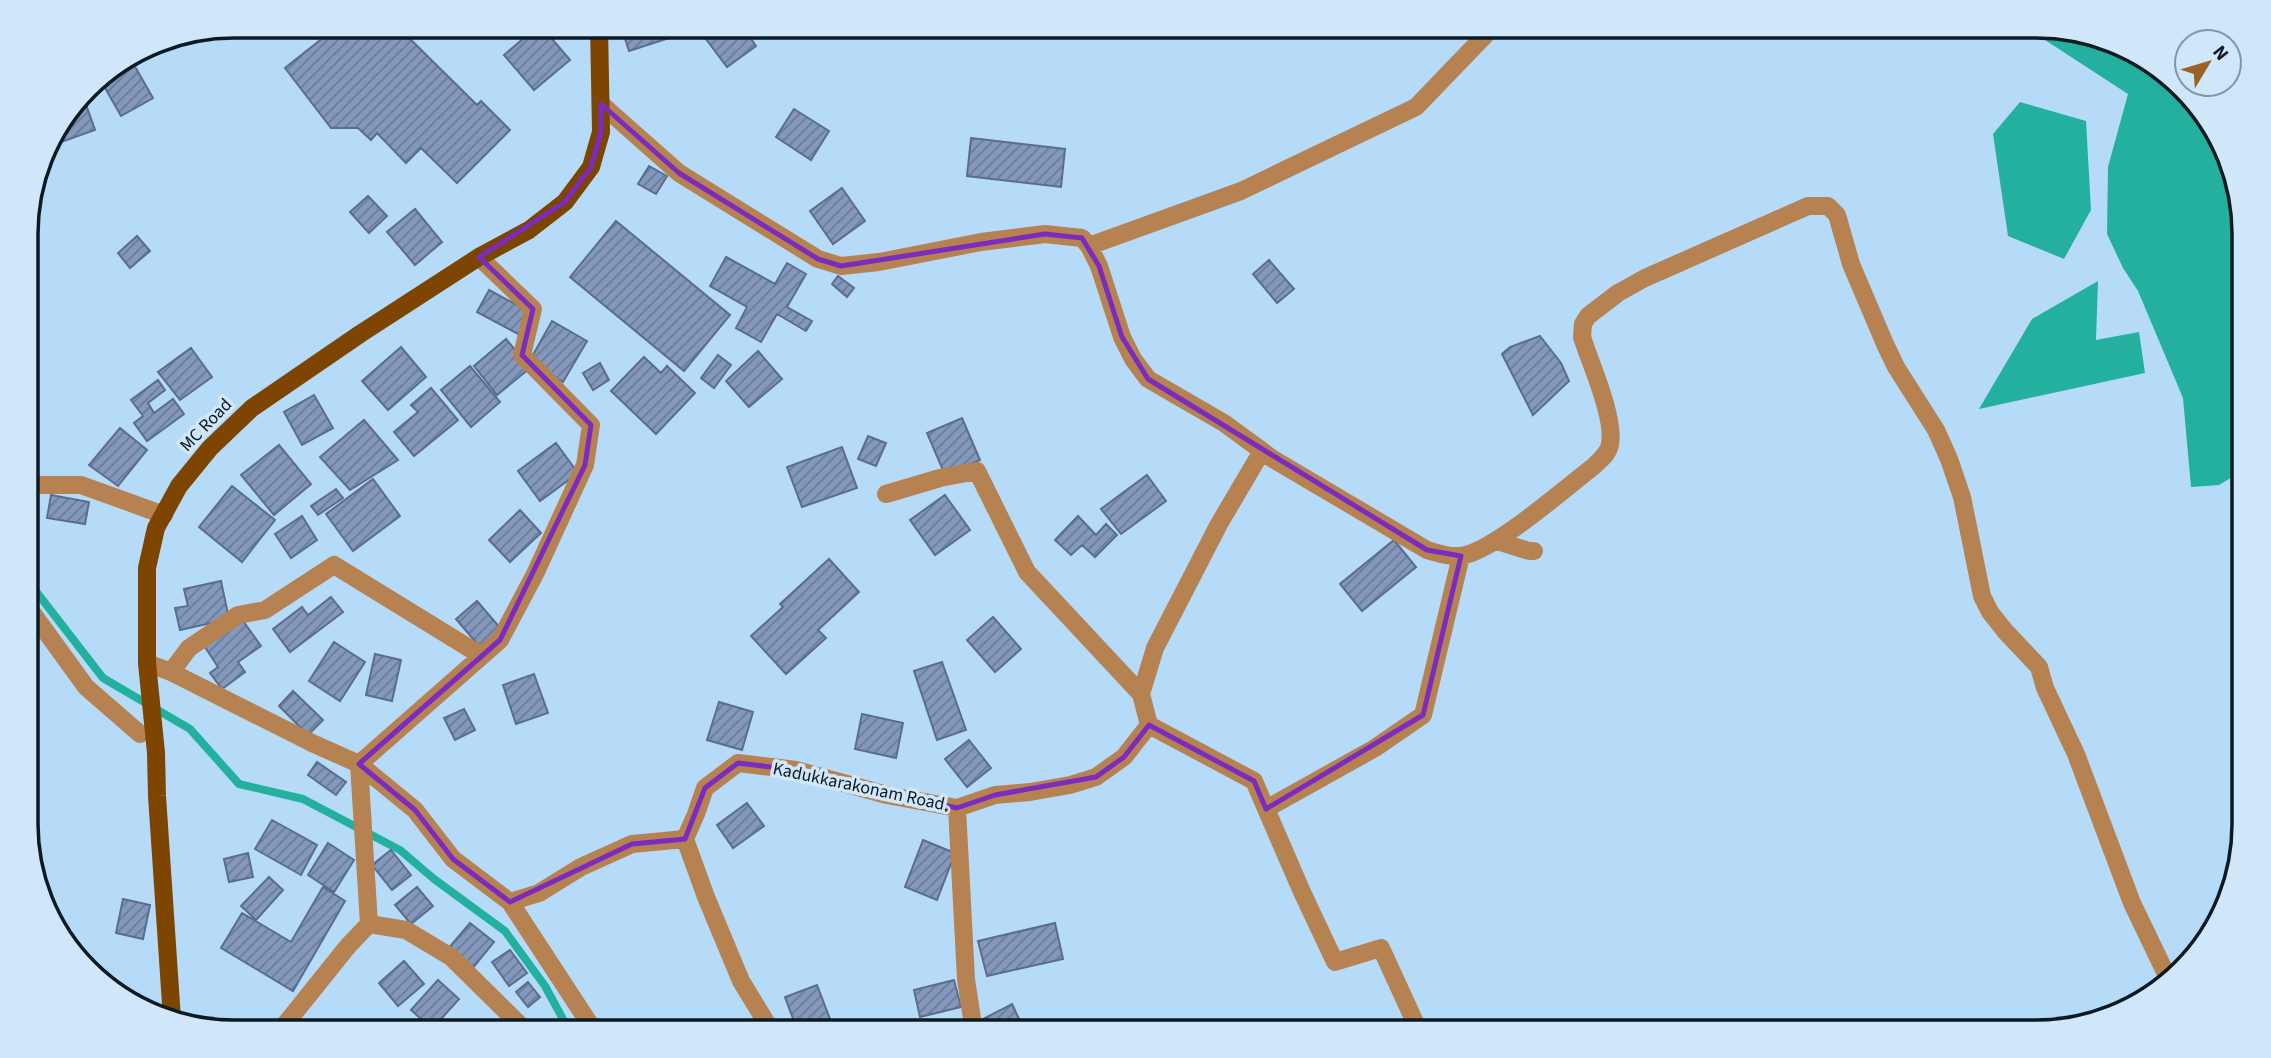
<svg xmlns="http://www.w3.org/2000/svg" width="2271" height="1058" viewBox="0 0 2271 1058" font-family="'Source Sans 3',sans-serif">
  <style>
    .water { fill: #23b09e }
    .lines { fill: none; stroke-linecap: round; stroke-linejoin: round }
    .stream { stroke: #23b09e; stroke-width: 8 }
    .building { fill: url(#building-hatch); stroke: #5a6d8e; stroke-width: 2 }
    .minor { stroke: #b78252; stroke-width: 18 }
    .tertiary { stroke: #b78252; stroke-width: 18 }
    .primary { stroke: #7d4500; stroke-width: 18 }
    .marked { fill: none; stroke: #7b2cbf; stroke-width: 5; stroke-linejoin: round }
    .labels { text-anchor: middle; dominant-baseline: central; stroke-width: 7; stroke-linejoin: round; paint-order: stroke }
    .street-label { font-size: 18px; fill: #0c1a24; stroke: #d0e7f9 }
    .rim { fill: none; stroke: #0c1a24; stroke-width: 3.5 }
  </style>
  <defs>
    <pattern id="building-hatch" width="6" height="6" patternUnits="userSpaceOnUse" patternTransform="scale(1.75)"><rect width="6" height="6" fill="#8498bc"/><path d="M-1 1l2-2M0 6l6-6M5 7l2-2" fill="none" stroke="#6a7b99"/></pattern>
  </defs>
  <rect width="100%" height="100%" fill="#b5dbf9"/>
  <path class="water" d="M 2048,29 L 2116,42 L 2159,75 L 2160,81 L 2215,141 L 2243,208 L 2244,452 L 2239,473 L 2219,485 L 2191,487 L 2183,398 L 2138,291 L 2123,268 L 2107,234 L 2108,167 L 2128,94 L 2045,40 Z
    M 2020,102 L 2086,121 L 2091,210 L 2064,259 L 2008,236 L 1993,134 Z
    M 2098,281 L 2096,340 L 2139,332 L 2145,373 L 1979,409 L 2032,319 Z"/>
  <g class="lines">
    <path class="stream" d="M 28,581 L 103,678 L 190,729 L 239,784 L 303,799 L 400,850 L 434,879 L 505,931 L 545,986 L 570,1032"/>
  </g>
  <path class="building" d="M 338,26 L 397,26 L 477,105 L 481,101 L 510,130 L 457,183 L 421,148 L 406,163 L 377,133 L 371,140 L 358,128 L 331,128 L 285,68 Z
    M 538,26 L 541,26 L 570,60 L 534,90 L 504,55 Z
    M 621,26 L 669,26 L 672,37 L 629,51 Z
    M 742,26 L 756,46 L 727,67 L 697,27 Z
    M 133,63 L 153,98 L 121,116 L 101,81 Z
    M 83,96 L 95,130 L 50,146 L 48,142 Z
    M 794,109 L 829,131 L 811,160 L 776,137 Z
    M 971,138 L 1065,149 L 1061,187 L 967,176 Z
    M 649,166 L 667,176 L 656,194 L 638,184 Z
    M 842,188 L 865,221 L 833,244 L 810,211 Z
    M 368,196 L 387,216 L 369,233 L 350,212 Z
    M 415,209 L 442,242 L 415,265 L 387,232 Z
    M 616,221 L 730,315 L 684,371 L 570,277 Z
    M 137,236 L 150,251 L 130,268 L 118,253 Z
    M 726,257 L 775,284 L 787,263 L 806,274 L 787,307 L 812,321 L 806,331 L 777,314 L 761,342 L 736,328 L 747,307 L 710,286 Z
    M 1269,260 L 1294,289 L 1277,303 L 1253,274 Z
    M 838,276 L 854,288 L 847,297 L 832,284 Z
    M 489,290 L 530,312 L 518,334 L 477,312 Z
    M 552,321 L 587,341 L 563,382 L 529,362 Z
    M 1540,336 L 1561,363 L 1569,381 L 1533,415 L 1502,354 L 1510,347 Z
    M 506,339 L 530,368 L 497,395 L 474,366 Z
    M 401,347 L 426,377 L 388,410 L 362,381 Z
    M 191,348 L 212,377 L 180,400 L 158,372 Z
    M 758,351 L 782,379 L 749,407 L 726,381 Z
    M 718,355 L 731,365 L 714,388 L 701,378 Z
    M 644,357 L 661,373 L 667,366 L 695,393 L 656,434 L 611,391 Z
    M 600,363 L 609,380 L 593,390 L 583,373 Z
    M 470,366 L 500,402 L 471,427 L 441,390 Z
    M 158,380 L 165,390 L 148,403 L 154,413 L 173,399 L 184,414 L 147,441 L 134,423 L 143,416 L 131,400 Z
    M 431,388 L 458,420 L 414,456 L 394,432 L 418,412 L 411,405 Z
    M 314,395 L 333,428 L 302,445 L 284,412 Z
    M 962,418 L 980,460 L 945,475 L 927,433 Z
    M 364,420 L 398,460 L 350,490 L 320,457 Z
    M 120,428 L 147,450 L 118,486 L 89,465 Z
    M 868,436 L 886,443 L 876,466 L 858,459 Z
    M 556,443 L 578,473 L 540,501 L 518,471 Z
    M 279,445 L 311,484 L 274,515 L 241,475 Z
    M 842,447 L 857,488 L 802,507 L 787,467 Z
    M 1147,475 L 1166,501 L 1121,534 L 1101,509 Z
    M 373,479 L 400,516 L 353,551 L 326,514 Z
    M 232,486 L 275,520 L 242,562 L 199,527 Z
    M 336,489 L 343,498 L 318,515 L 311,506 Z
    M 51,495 L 89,502 L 85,524 L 47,518 Z
    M 945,495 L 970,530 L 935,555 L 910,520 Z
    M 520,510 L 541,533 L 510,562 L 489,540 Z
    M 302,516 L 317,540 L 291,558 L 275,534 Z
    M 1078,516 L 1096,535 L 1106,524 L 1117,535 L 1095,557 L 1082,545 L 1071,555 L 1055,540 Z
    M 1394,540 L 1416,567 L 1362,611 L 1340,584 Z
    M 829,559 L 859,592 L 818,630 L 826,638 L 786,674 L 751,636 L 783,607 L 780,604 Z
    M 221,581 L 229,619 L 180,630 L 175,608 L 188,606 L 184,589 Z
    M 331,597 L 343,612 L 290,652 L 273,629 L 302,607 L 308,615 Z
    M 477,601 L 501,629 L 480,647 L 456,619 Z
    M 993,617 L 1021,649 L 995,672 L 967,640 Z
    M 241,618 L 261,646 L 238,662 L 245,672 L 222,689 L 210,673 L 218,667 L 203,644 Z
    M 334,642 L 365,662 L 340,701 L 309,681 Z
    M 375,654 L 401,660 L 392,701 L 366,695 Z
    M 942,662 L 966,730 L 937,740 L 914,671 Z
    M 534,674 L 548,713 L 516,724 L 503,685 Z
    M 293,691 L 323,720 L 308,735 L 279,706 Z
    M 719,702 L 753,712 L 742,750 L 707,740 Z
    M 464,709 L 475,730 L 455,740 L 444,718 Z
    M 862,714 L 903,723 L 896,758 L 855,749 Z
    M 969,740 L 991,768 L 967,787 L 945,759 Z
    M 317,762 L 346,782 L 336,795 L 308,775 Z
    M 747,803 L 764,826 L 733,848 L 717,825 Z
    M 272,820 L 317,845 L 301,875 L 255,849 Z
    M 923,840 L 955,853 L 937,900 L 905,887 Z
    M 328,843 L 354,860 L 334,892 L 308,875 Z
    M 391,850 L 411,875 L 392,890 L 372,865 Z
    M 248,853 L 253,877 L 229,882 L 224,859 Z
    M 269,877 L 283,890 L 256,920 L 241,906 Z
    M 323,887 L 345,901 L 293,991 L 221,948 L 242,913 L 291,942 Z
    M 417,887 L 433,906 L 411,924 L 395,905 Z
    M 123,899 L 150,905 L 143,939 L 116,933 Z
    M 470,923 L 494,942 L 472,969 L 448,949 Z
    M 1055,923 L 1063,959 L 987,976 L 978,941 Z
    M 510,950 L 527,973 L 509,986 L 492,962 Z
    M 404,961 L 424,984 L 398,1006 L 379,983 Z
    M 438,980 L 459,999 L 432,1029 L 411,1010 Z
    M 954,980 L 961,1007 L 920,1017 L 914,990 Z
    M 528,982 L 540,997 L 528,1007 L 516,992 Z
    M 817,985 L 835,1032 L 798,1032 L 785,997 Z
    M 1012,1004 L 1025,1032 L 989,1032 L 983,1019 Z"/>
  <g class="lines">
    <path class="minor" d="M 601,104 L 679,173 L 818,259 L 841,266 L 879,262 L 981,242 L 1045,234 L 1082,238 L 1089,246 L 1099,266 L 1122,337 L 1133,359 L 1148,379 L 1224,423 L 1273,459 L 1427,550 C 1438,553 1448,557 1459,556 C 1489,555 1567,487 1594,466 C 1601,459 1609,453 1610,444 C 1615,417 1590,363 1582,337 L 1583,324 L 1588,316 L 1618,293 L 1645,278 L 1808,206 L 1828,206 L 1837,215 L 1851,264 L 1885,344 L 1896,367 L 1936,430 L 1949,459 L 1962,497 L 1982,596 L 1990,612 L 2005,631 L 2039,667 L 2045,688 L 2076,754 L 2132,903 L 2169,980
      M 1089,246 L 1241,191 L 1416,107 L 1494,26
      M 27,485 L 81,485 L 164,515
      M 886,494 L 940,478 L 977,471 L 1027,572 L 1141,694
      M 1497,541 L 1529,551 L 1534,551
      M 28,607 L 86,687 L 140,734
      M 147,663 L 171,672 L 312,743 L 359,764 L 415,810 L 453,859 L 510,902 L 595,1032
      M 171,672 L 189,648 L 238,615 L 265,610 L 334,565 L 482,656
      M 1149,725 L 1254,781 L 1302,892 L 1335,962 L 1381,948 L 1419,1031
      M 359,764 L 500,640 L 535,574 L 585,465 L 591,425 L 522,355 L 533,309 L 479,257
      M 359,764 L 369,924
      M 957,808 L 966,979 L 974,1032
      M 1266,809 L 1375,748 L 1423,715 L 1461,556
      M 685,839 L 706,897 L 741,981 L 772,1032
      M 510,902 L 539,893 L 581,867 L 632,844 L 685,839 L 696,814 L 705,788 L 738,763 L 796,770 L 887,795 L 957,808 L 995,795 L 1030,792 L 1070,785 L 1096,777 L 1124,757 L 1149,725 L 1141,694 L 1155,648 L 1219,524 L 1262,451"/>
    <path class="tertiary" d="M 279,1032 L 348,946 L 369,924 L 406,930 L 451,957 L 521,1026 L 522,1032"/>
    <path class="primary" d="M 172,1019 L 157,796 L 156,753 L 147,663 L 147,568 L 156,528 L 179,486 L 210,448 L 252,408 L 360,334 L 479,257 L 529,230 L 565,202 L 591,167 L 601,132 L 599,26"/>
  </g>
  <path class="marked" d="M 601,104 L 679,173 L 818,259 L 841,266 L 1045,234 L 1082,238 L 1099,266 L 1122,337 L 1148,379 L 1427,550 L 1461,556 L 1423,715 L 1266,809 L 1254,781 L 1149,725 L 1124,757 L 1096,777 L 995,795 L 957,808 L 796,770 L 738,763 L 705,788 L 685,839 L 632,844 L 510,902 L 453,859 L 415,810 L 359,764 L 500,640 L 585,465 L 591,425 L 522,355 L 533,309 L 479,257 L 565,202 L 591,167 L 601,132 Z"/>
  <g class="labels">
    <g class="street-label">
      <text transform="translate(206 425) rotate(-46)">MC Road</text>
      <text transform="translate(861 787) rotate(12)">Kadukkarakonam Road.</text>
    </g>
  </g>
  <path d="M0 0H2271V1058H0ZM234 38H2036A196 196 0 0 1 2232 234V824A196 196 0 0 1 2036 1020H234A196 196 0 0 1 38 824V234A196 196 0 0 1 234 38Z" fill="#d0e7f9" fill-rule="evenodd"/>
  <path class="rim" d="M234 38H2036A196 196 0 0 1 2232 234V824A196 196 0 0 1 2036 1020H234A196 196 0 0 1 38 824V234A196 196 0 0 1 234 38Z"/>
  <g transform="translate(2208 63) rotate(52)"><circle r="33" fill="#d0e7f9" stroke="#8295a4" stroke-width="2"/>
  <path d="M0-5L12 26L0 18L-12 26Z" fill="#9c6023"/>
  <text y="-10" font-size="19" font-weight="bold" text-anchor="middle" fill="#0c1a24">N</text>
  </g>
</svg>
